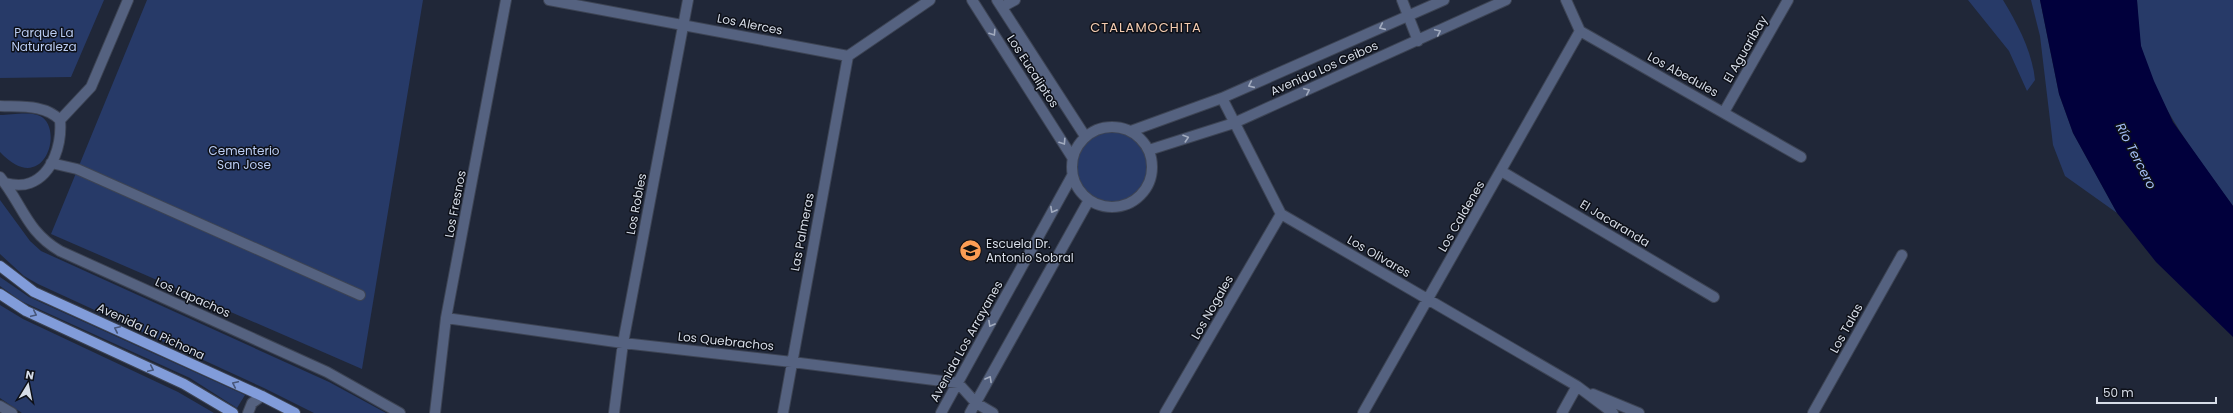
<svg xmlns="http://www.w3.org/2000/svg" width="2233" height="413" viewBox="0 0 2233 413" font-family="Poppins,sans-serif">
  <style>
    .green { fill: #273a68 }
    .water { fill: #01003c }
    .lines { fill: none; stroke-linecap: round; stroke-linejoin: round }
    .minor-casing { stroke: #3d4454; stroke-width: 12 }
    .major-casing { stroke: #3d4454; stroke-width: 12 }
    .minor { stroke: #556280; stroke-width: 10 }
    .major { stroke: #819cda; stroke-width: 10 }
    .oneway { stroke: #a2abbe }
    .oneway2 { stroke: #475679 }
    .labels { text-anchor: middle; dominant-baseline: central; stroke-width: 3; stroke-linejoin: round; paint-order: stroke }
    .street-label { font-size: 12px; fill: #d6dce7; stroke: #0d1018 }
    .park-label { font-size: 12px; fill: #bbcdf3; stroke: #0d1018 }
    .poi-label { font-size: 12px; fill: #d6dce7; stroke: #0d1018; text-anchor: start }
    .neighbourhood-label { font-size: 13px; letter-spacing: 1px; fill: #f5ccb0; stroke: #0d1018 }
    .water-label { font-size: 13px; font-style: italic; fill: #a4bef6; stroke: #0d1018 }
  </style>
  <rect width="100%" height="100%" fill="#202738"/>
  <path class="green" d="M 0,0 L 104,0 L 71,77 L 0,78 Z
    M 147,0 L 423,0 L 362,369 L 51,234 Z
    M 1968,0 L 2003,0 C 2018,25 2032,51 2035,80 L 2027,91 L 2009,51 Z
    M 2031,0 L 2040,0 L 2059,94 L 2073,133 L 2117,213 L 2065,176 L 2053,145 L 2040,36 Z
    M 2137,0 L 2233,0 L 2233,206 C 2199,159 2154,103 2141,46 C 2137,31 2138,15 2137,0 Z
    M 0,115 C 11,115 29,111 40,116 C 65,128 44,199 0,152 Z
    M1072 167a40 40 0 1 1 80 0a40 40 0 1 1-80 0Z
    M 0,200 L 30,241 L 41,251 L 329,382 L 386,413 L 314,413 L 264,388 L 38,284 L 24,276 L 0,254 Z
    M 0,277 L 29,297 L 245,395 L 237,408 L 190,378 L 21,301 L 0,286 Z
    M 0,305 L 23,319 L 178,392 L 214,413 L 22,413 L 0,398 Z"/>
  <path class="water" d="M 2040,0 L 2137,0 L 2141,46 L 2154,81 L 2173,122 L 2233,206 L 2233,337 L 2156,262 L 2117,213 L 2073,133 L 2059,94 Z"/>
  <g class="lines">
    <defs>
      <path id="minor" d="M 549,0 L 848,56 L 930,0
        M 972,0 L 1072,157
        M 997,0 L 1085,136
        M 1402,0 L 1418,41
        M 1566,0 L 1580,31 L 1801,157
        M 1002,7 L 1015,0
        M 1222,98 L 1281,214 L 1577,386 L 1613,413
        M 0,106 C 20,107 45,104 60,120 L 91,87 L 128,0
        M 1724,112 L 1788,0
        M1072 167a40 40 0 1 1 80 0a40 40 0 1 1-80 0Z
        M 1131,131 L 1222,98 L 1444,0
        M 1149,150 L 1234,123 L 1506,0
        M 51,163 L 77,169 L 360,295
        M 1501,171 L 1714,297
        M 0,177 C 23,205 26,231 60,251 L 327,372 L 400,413
        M 5,183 C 13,185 22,186 30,183 C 54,174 62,142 60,120
        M 446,318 L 623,343 L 792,362 L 958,383 L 976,403 L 993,413
        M 1593,394 L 1639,413
        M 0,406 L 12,413
        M 248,413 L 252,403 L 262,396
        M 435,413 L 446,318 L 506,0
        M 614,413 L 623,343 L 688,0
        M 783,413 L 848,56
        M 941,413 L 1072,176
        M 970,413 L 1089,200
        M 1165,413 L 1281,214
        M 1363,413 L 1580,31
        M 1562,413 L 1577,386
        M 1813,413 L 1902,255"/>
      <path id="major" d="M 0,266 L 34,292 L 262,396 L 295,413
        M 0,294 L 26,311 L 184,384 L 233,413"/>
    </defs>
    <use href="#minor" class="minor-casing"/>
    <use href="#major" class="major-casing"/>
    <use href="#minor" class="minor"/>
    <use href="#major" class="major"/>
  </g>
  <defs><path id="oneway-chevron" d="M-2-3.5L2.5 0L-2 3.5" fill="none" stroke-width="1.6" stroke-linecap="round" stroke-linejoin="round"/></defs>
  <g class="oneway">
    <use href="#oneway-chevron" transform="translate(1382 27) rotate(156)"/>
    <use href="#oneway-chevron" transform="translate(1438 32) rotate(-25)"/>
    <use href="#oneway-chevron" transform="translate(993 33) rotate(57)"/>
    <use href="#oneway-chevron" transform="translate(1251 85) rotate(156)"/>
    <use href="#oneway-chevron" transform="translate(1307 91) rotate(-24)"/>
    <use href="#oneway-chevron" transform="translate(1186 138) rotate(-18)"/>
    <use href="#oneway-chevron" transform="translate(1063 142) rotate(57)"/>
    <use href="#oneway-chevron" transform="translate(1053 210) rotate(119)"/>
    <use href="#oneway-chevron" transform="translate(991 324) rotate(119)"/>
    <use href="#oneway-chevron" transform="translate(989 379) rotate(-61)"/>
  </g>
  <g class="oneway2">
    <use href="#oneway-chevron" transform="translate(34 314) rotate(25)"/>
    <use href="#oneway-chevron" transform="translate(117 329) rotate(-155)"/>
    <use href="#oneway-chevron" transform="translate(151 369) rotate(25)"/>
    <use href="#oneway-chevron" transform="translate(235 384) rotate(-155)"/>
  </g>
  <defs>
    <symbol id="school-disc" viewBox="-11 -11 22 22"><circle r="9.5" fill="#fc9d54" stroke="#0d1018"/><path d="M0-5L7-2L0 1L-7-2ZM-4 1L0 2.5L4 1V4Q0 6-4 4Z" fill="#111"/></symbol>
  </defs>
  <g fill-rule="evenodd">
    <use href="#school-disc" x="958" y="238" width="25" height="25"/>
  </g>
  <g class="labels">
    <g class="street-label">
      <text transform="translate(750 24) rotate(11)">Los Alerces</text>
      <text transform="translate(1745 49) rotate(-60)">El Aguaribay</text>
      <text transform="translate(1324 68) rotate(-24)">Avenida Los Ceibos</text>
      <text transform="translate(1033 71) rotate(57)">Los Eucaliptos</text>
      <text transform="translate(1683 74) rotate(29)">Los Abedules</text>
      <text transform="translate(455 204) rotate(-79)">Los Fresnos</text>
      <text transform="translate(636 204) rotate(-79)">Los Robles</text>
      <text transform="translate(1461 216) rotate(-60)">Los Caldenes</text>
      <text transform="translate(1615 223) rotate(31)">El Jacaranda</text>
      <text transform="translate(802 232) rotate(-79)">Las Palmeras</text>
      <text transform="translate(1379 256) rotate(30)">Los Olivares</text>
      <text transform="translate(193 297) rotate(24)">Los Lapachos</text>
      <text transform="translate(1212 307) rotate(-60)">Los Nogales</text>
      <text transform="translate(1846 328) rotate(-61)">Los Talas</text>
      <text transform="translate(151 331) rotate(25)">Avenida La Pichona</text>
      <text transform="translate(726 341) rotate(6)">Los Quebrachos</text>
      <text transform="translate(966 341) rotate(-61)">Avenida Los Arrayanes</text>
    </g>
    <g class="park-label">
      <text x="44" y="32">Parque La<tspan x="44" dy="14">Naturaleza</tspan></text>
      <text x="244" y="150">Cementerio<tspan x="244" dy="14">San Jose</tspan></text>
    </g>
    <g class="poi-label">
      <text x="986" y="243">Escuela Dr.<tspan x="986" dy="14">Antonio Sobral</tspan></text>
    </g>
    <g class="neighbourhood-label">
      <text x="1146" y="27">CTALAMOCHITA</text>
    </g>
    <g class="water-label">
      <text transform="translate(2136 156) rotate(63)">Río Tercero</text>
    </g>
  </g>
  <g transform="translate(28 385) rotate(10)" stroke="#0d1018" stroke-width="3" paint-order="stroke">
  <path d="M0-3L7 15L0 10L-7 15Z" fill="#d6dce7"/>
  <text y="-6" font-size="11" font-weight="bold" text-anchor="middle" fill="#d6dce7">N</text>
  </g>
  <path d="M2097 397v6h119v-6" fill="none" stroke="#d6dce7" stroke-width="2"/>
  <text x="2103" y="397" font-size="12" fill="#d6dce7" stroke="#0d1018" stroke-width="3" paint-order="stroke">50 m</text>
</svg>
